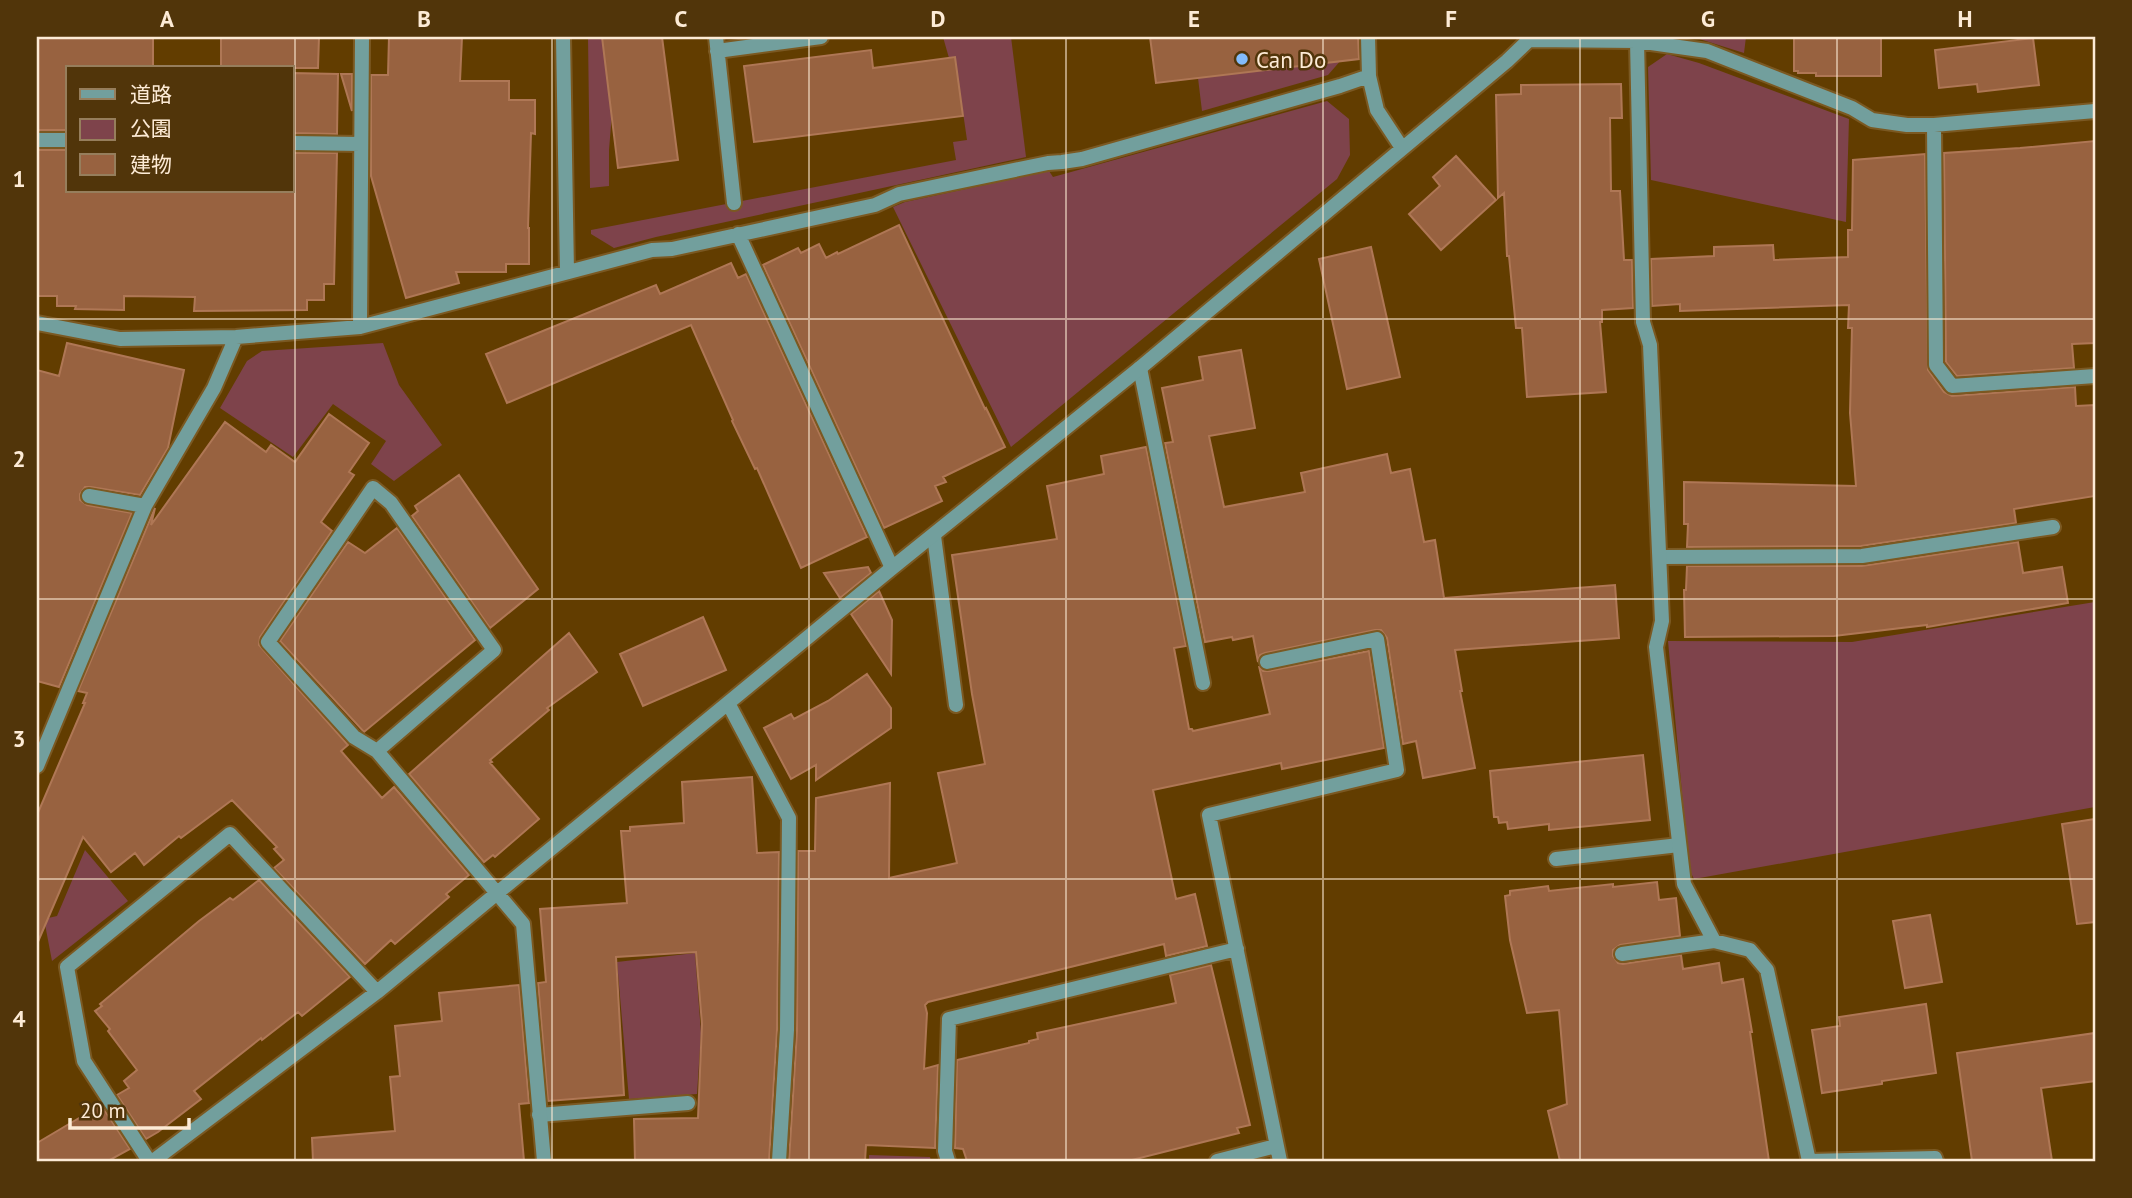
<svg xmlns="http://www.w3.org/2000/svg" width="2132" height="1198" viewBox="0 0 2132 1198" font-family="'PT Sans','Noto Sans JP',sans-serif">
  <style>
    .green { fill: #7e434b }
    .building { fill: #986240; stroke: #af7755; stroke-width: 2 }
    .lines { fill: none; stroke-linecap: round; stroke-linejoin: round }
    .lane-casing { stroke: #7b5922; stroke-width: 18 }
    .street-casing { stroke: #7b5922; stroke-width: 18 }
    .lane { stroke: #729f9d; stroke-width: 14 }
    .street { stroke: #729f9d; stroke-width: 14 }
    .grid { fill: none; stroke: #fdebd6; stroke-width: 2; stroke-opacity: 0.55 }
    .poi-dot { fill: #83bcfb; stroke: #51350a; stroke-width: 2.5 }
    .labels { text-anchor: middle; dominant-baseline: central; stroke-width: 5; stroke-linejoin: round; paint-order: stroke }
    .poi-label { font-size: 23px; fill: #fdebd6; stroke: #51350a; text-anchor: start }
    .neatline { fill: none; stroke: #fdebd6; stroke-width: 2.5 }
    .grid-label { font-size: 23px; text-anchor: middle; font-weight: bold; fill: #fdebd6 }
  </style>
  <rect width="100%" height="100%" fill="#623d00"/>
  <path class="green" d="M 588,37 L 602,37 L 612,113 L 609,150 L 609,186 L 590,188 Z
    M 943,37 L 1011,37 L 1026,157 L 656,237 L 614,248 L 591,234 L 591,230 L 956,160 L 953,142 L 967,140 L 955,57 L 949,58 Z
    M 1327,37 L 1349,37 L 1349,51 L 1328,75 L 1202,111 L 1198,78 L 1330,62 Z
    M 1693,37 L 1746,37 L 1744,53 Z
    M 1667,54 L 1699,63 L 1849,119 L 1846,222 L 1651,180 L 1648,67 Z
    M 1327,101 L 1349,119 L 1350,155 L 1337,179 L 1011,447 L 893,207 L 905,202 L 1049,171 L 1053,177 Z
    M 383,343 L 399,385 L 442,445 L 394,481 L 371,464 L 386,441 L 333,404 L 293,457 L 220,408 L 247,361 L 262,351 Z
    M 2095,602 L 2095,807 L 1694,879 L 1689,869 L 1668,641 L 1852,642 Z
    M 85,850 L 128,901 L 52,961 L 44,919 L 57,916 Z
    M 695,953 L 701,1033 L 697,1094 L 629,1099 L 617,962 Z
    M 869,1155 L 930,1157 L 931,1161 L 869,1161 Z"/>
  <path class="building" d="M 37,37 L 153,37 L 153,68 L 68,68 L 68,130 L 37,130 Z
    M 221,37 L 319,37 L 318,68 L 221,68 Z
    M 389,37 L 462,37 L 460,81 L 509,81 L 509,100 L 535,100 L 535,134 L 531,133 L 528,228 L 529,228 L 529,264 L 506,264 L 506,272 L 456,272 L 459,283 L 406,298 L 371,176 L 371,75 L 388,75 Z
    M 602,37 L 662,37 L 678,160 L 618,168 Z
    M 1150,37 L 1358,37 L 1359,59 L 1156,83 Z
    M 1794,37 L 1881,37 L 1881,76 L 1816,76 L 1816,73 L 1798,73 L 1798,71 L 1794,71 Z
    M 2033,38 L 2039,85 L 1978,92 L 1977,84 L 1939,88 L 1935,50 Z
    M 871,50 L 873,68 L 955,57 L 963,116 L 754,142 L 744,66 Z
    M 292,73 L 338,74 L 337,134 L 292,133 Z
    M 341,74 L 352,74 L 352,111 Z
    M 1621,84 L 1622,118 L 1610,118 L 1611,191 L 1620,191 L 1624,260 L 1632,260 L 1633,308 L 1602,310 L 1602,322 L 1600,322 L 1606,392 L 1527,397 L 1522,328 L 1516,328 L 1509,256 L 1507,256 L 1504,193 L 1498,198 L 1496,95 L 1521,94 L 1521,85 Z
    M 2095,141 L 2095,343 L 2072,344 L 2074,368 L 1957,376 L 1946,362 L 1944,153 L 2020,148 Z
    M 37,150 L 68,150 L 68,191 L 292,191 L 292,153 L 337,153 L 334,284 L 324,284 L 324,300 L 307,300 L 307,310 L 194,311 L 195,297 L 124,296 L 124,310 L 75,309 L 76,306 L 57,306 L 57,296 L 37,296 Z
    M 1925,154 L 1928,370 L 1944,392 L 1952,396 L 2075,387 L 2076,406 L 2095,405 L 2095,496 L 2014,509 L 2016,523 L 1861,546 L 1687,547 L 1688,524 L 1684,524 L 1684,482 L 1856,486 L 1850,413 L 1852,328 L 1848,328 L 1849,305 L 1680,311 L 1680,304 L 1652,306 L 1651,259 L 1714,256 L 1714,247 L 1773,245 L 1774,260 L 1848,257 L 1848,230 L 1852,230 L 1853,160 Z
    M 1456,156 L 1496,200 L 1441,250 L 1409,214 L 1440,186 L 1433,177 Z
    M 899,225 L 985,409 L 986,408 L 1005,447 L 943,477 L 946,482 L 935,486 L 942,501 L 884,528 L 763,265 L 798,248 L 801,253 L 819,244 L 826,258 L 837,252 L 838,254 Z
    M 1371,247 L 1400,377 L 1347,389 L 1319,259 Z
    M 731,263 L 738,278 L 746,274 L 867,537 L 801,568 L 757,468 L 755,469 L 732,421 L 733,420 L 691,325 L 507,403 L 486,354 L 656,285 L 660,294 Z
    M 67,343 L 184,370 L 168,448 L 140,495 L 91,487 L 85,487 L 80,494 L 80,500 L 87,505 L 132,513 L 59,687 L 37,681 L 37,370 L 59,376 Z
    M 1241,350 L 1255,428 L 1209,436 L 1224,507 L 1305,492 L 1301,473 L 1387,454 L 1391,473 L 1410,469 L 1424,542 L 1435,540 L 1444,598 L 1615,585 L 1619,638 L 1455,650 L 1462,691 L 1460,691 L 1475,768 L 1423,778 L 1416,741 L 1403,744 L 1387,638 L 1381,630 L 1375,630 L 1265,653 L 1260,655 L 1258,662 L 1253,636 L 1233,640 L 1232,637 L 1205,642 L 1165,443 L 1173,442 L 1162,388 L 1203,380 L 1199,357 Z
    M 329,414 L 369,443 L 349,472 L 354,475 L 321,522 L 332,531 L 260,637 L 259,645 L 348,745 L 341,751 L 382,798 L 394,787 L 469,875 L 446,894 L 449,897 L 395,944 L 391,940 L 365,964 L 274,868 L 284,860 L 274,849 L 277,847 L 232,800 L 181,838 L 179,836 L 144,865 L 135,853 L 111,872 L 83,837 L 37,944 L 37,815 L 85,703 L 83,703 L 87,693 L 78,691 L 154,510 L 155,508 L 151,525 L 225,422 L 266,452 L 271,445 L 295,462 Z
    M 1146,447 L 1186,646 L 1174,648 L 1189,729 L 1192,729 L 1193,731 L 1270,714 L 1259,666 L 1263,671 L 1269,671 L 1369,651 L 1384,748 L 1282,769 L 1281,763 L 1153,790 L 1176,899 L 1195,894 L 1207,946 L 1166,956 L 1164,944 L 928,1002 L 925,1005 L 927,1013 L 924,1069 L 938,1065 L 935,1148 L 866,1145 L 865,1161 L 789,1161 L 797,1031 L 798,851 L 815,851 L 816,798 L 890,783 L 889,878 L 957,863 L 938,773 L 985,764 L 972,694 L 952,555 L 1057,539 L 1047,486 L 1104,474 L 1101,456 Z
    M 459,475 L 538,589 L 490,628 L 412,516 L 418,511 L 415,506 Z
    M 397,528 L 475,640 L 364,732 L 280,641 L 348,542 L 365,553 Z
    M 2018,542 L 2023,573 L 2062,567 L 2068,603 L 1927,627 L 1927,625 L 1834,636 L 1685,637 L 1684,590 L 1686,590 L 1687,566 L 1862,566 Z
    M 868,567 L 871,573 L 840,598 L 824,573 Z
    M 879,591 L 892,620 L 891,674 L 851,614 Z
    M 703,617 L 726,670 L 643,706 L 620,654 Z
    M 569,633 L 597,672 L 547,708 L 549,710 L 490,760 L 492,762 L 490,763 L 539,819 L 495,857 L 493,855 L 484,862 L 409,774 Z
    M 867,674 L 891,708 L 891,728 L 816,780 L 816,765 L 791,779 L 764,728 L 791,714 L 794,719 L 828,701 Z
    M 1643,755 L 1650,820 L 1549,830 L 1549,824 L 1508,829 L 1507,822 L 1499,823 L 1498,817 L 1494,817 L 1490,771 Z
    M 752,777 L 757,853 L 779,852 L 777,1030 L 769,1161 L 635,1161 L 634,1119 L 698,1118 L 702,1024 L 696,952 L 616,957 L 624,1095 L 548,1101 L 538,983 L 546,982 L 540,909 L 627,903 L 621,831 L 630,831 L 630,827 L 684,823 L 682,782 Z
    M 2095,819 L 2095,922 L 2077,924 L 2062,824 Z
    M 259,880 L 350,977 L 302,1016 L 298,1012 L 262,1040 L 261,1038 L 194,1091 L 201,1099 L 158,1132 L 146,1139 L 117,1095 L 129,1088 L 124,1081 L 137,1070 L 108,1031 L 110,1029 L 95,1011 L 102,1006 L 100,1004 L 199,921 L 230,898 L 233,900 Z
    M 1657,882 L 1659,900 L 1676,898 L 1680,936 L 1620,945 L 1613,950 L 1613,956 L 1618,963 L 1623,964 L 1681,955 L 1683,969 L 1719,963 L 1722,983 L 1743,979 L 1752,1032 L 1750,1032 L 1769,1161 L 1560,1161 L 1548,1111 L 1567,1104 L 1559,1010 L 1527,1013 L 1510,940 L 1505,896 L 1510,895 L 1510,891 L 1548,886 L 1549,891 L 1613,884 L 1613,887 Z
    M 1930,915 L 1942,982 L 1905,988 L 1893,921 Z
    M 1211,965 L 1250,1125 L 1237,1128 L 1239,1133 L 1128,1161 L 967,1161 L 963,1149 L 955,1148 L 957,1060 L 1029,1043 L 1029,1041 L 1038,1039 L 1037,1033 L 1176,1003 L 1170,975 Z
    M 519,985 L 529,1103 L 519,1104 L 524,1161 L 313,1161 L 312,1138 L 395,1131 L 390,1077 L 400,1076 L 395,1026 L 442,1021 L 439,993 Z
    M 1926,1004 L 1936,1073 L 1882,1081 L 1882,1084 L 1822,1093 L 1812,1030 L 1840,1026 L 1839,1017 Z
    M 2095,1033 L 2095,1081 L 2041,1088 L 2052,1161 L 1972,1161 L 1957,1053 Z
    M 101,1105 L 130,1149 L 108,1161 L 37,1161 L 37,1143 Z"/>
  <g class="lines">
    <defs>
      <path id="lane" d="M 716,37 L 734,203
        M 717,51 L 821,37
        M 1140,368 L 1203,683
        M 934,536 L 956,705
        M 1660,557 L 1862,556 L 2053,527
        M 1556,859 L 1679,845
        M 1622,954 L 1714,941
        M 539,1115 L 688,1103"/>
      <path id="street" d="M 563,37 L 567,272
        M 1368,37 L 1369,76 L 1377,110 L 1402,148
        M 1530,40 L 1637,41 L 1707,51 L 1852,108 L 1872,120 L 1907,125 L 1934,125 L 2095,111
        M 1637,41 L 1643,322 L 1650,345 L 1662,621 L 1656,647 L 1684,884 L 1714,941 L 1750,950 L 1767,970 L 1809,1161 L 1935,1158 L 1936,1161
        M 1934,125 L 1936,365 L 1952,386 L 2095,376
        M 37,140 L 68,140
        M 292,143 L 361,144
        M 738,234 L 892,568
        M 37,323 L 120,339 L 236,337 L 360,327 L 652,250 L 672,249 L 875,205 L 899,194 L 1048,163 L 1062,162 L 1082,159 L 1340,86 L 1369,76
        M 360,327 L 362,37
        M 89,496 L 145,506
        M 1267,662 L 1377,639 L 1397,770 L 1209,815 L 1280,1161
        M 728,703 L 789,818 L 787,1030 L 779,1161
        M 377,751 L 494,650 L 391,503 L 373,488 L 268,642 L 354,737 L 377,751 L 523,924 L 544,1161
        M 37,766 L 145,506 L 214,388 L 236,337
        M 149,1161 L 84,1061 L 67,967 L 230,834 L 377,992
        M 153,1161 L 377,992 L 892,568 L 1140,368 L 1507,61 L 1532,37
        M 948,1161 L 945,1151 L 949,1019 L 1237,949
        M 1217,1161 L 1276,1146"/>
    </defs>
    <use href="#lane" class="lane-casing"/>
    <use href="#street" class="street-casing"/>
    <use href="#lane" class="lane"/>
    <use href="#street" class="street"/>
  </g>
  <path class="grid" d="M 295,37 L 295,1161M 552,37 L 552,1161M 809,37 L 809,1161M 1066,37 L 1066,1161M 1323,37 L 1323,1161M 1580,37 L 1580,1161M 1837,37 L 1837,1161M 37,319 L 2095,319M 37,599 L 2095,599M 37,879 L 2095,879"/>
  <circle class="poi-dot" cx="1242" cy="59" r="7"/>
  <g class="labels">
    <g class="poi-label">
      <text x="1256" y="59">Can Do</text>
    </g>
  </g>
  <rect width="2132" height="1198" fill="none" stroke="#51350a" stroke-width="77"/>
  <rect x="66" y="66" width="228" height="126" fill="#51350a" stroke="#967e5c" stroke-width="2"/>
  <rect x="80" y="89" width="35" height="10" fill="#729f9d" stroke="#967e5c" stroke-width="2"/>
  <text x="130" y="102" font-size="21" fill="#fdebd6">道路</text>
  <rect x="80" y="119" width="35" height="21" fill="#7e434b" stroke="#967e5c" stroke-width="2"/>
  <text x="130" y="136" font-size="21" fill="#fdebd6">公園</text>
  <rect x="80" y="154" width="35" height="21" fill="#986240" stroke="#967e5c" stroke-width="2"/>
  <text x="130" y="172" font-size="21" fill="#fdebd6">建物</text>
  <path d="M70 1118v10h119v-10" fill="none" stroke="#fdebd6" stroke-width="3.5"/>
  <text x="80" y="1118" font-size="21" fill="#fdebd6" stroke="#51350a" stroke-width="5" paint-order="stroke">20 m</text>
  <rect x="38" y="38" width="2056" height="1122" class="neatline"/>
  <g class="grid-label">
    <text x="167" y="27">A</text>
    <text x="424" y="27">B</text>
    <text x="681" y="27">C</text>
    <text x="938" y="27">D</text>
    <text x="1194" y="27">E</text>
    <text x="1451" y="27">F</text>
    <text x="1708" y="27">G</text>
    <text x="1965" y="27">H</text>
    <text x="19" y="187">1</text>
    <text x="19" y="467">2</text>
    <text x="19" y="747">3</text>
    <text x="19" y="1027">4</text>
  </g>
</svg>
